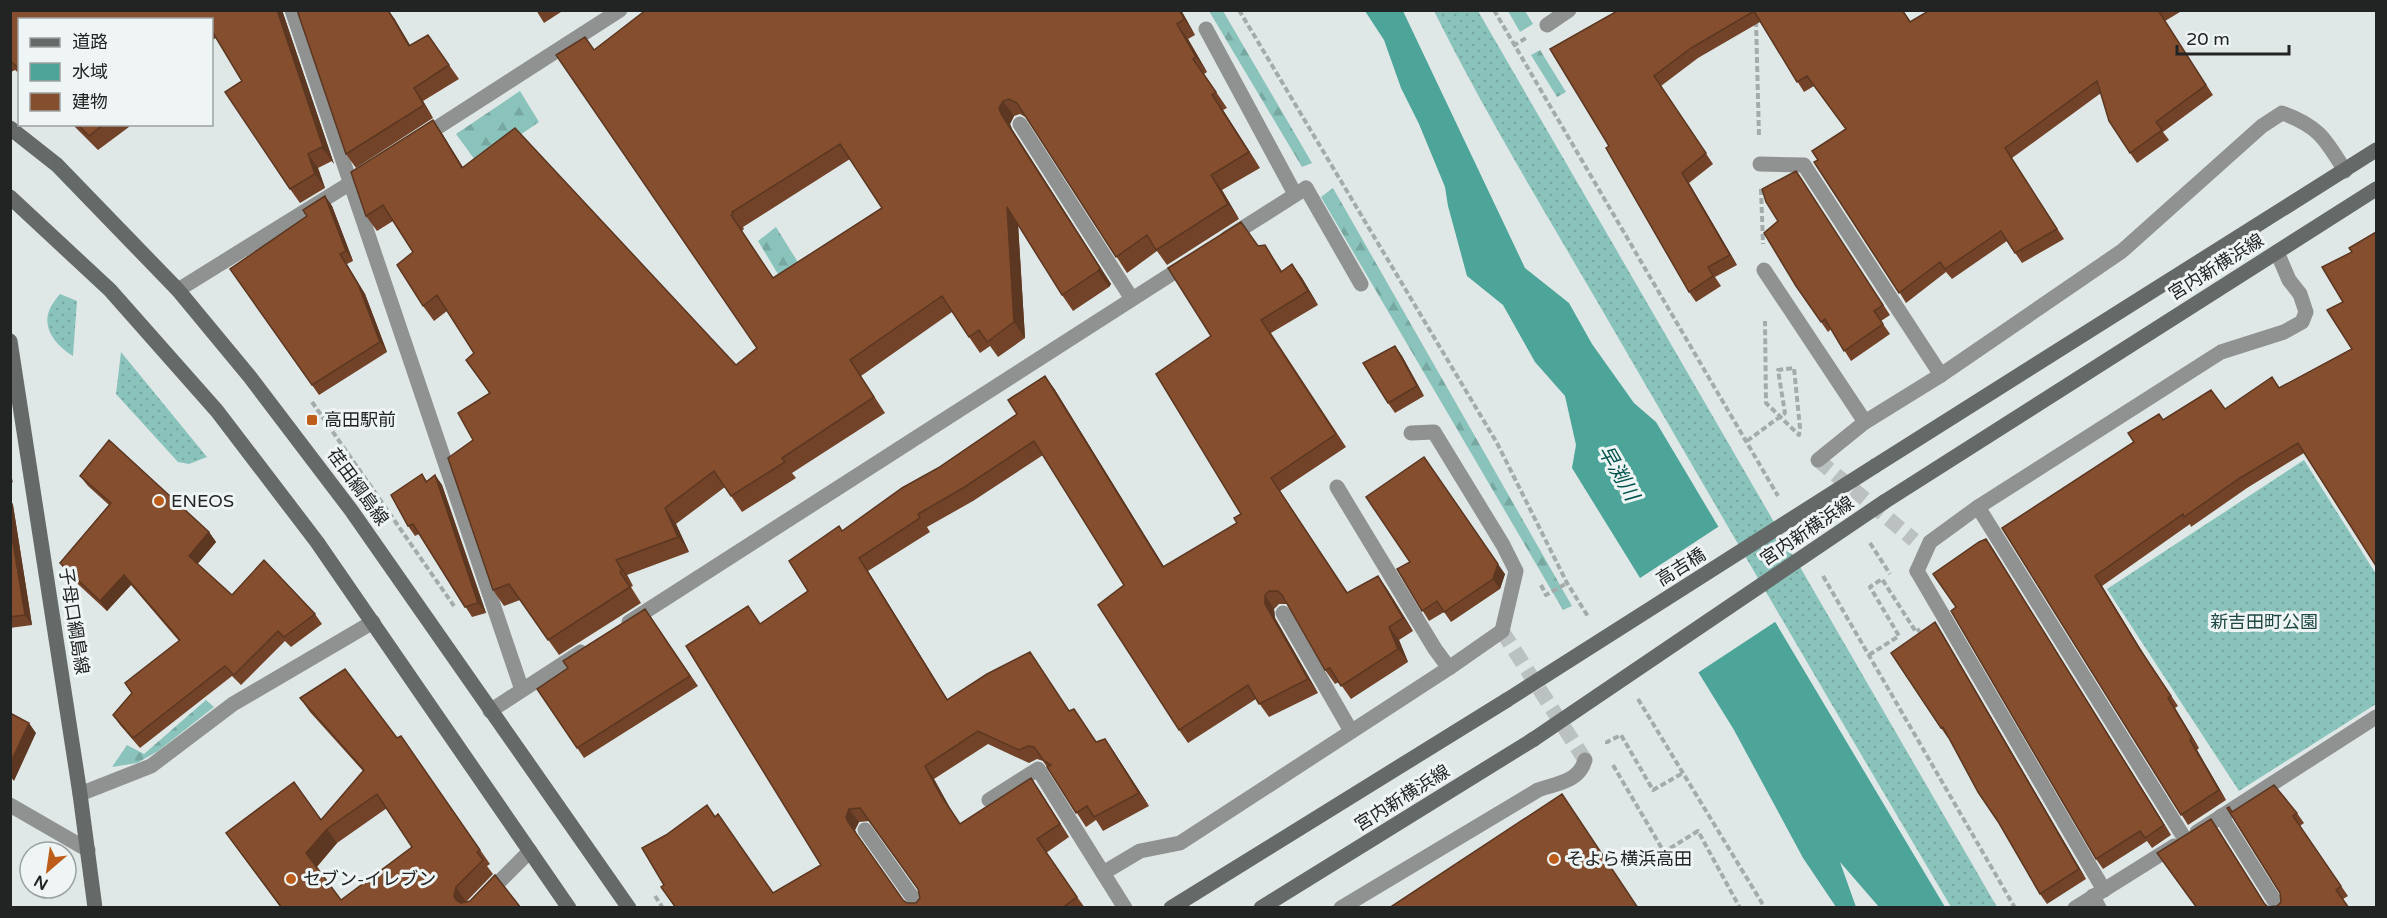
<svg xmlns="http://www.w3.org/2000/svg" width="2387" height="918" viewBox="0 0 2387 918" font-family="'Varela Round','Noto Sans JP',sans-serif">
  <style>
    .grass { fill: url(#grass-dots) }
    .forest { fill: url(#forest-firs) }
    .water { fill: #4da59a }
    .pier { fill: #e0e8e7 }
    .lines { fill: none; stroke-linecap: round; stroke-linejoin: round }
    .street-tunnel { stroke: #bac1c0; stroke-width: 15; stroke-dasharray: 15 8; stroke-linecap: butt }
    .path { stroke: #a5abaa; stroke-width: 4; stroke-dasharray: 6 3; stroke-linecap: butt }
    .lane { stroke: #8f9291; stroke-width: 15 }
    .street { stroke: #8f9291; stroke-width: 15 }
    .secondary { stroke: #656a69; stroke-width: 15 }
    .secondary-bridge { stroke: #656a69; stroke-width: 15 }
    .wall { fill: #724328; fill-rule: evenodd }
    .shaded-wall { fill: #5c3721 }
    .building { fill: #844e2f; stroke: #5c3721; stroke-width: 1.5; fill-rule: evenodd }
    .poi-dot { fill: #bd5d19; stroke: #eef5f4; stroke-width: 2 }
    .labels { text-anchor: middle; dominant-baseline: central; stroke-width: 6; stroke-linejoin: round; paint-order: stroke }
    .street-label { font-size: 18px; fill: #222424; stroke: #eef5f4 }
    .poi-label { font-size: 18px; fill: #222424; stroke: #eef5f4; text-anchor: start }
    .park-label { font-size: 18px; fill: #1e4742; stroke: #eef5f4 }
    .water-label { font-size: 20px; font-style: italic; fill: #00524b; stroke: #eef5f4 }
  </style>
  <defs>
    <pattern id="grass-dots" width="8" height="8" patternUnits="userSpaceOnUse" patternTransform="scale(1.5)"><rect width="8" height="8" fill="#8ac3bb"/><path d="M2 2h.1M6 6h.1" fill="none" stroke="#77a7a1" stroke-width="1.8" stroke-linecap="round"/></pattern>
    <pattern id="forest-firs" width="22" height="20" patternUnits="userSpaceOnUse" patternTransform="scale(1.5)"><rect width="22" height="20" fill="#8ac3bb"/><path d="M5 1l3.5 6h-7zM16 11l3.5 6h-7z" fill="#77a7a1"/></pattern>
  </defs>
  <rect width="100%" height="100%" fill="#e0e8e7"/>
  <path class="grass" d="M 1434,11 L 1478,11 L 1997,907 L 1951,907 C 1841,721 1732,534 1623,346 C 1559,235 1491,125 1434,11 Z
    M 60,294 L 77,301 L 73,356 C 58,347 42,330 49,311 C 51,305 56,299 60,294 Z
    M 121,352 L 207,457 L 189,464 L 178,462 L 116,394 Z
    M 2304,460 L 2376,574 L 2376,704 L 2239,791 L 2107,589 Z"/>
  <path class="forest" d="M 1209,11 L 1223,11 L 1312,163 L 1302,167 Z
    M 1508,11 L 1525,11 L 1533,24 L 1520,32 Z
    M 1540,50 L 1566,92 L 1557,97 L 1531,55 Z
    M 520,91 L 539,122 L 478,164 L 456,134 Z
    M 1333,188 L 1572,606 L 1563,610 L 1321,197 Z
    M 776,227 L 860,362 L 839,375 L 758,241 Z
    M 206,700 L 214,707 L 158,751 L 137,763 L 112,767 L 127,745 L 144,754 Z"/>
  <path class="water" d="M 1365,11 L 1403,11 L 1525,268 L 1569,303 L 1592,344 L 1634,403 L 1656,422 L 1945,907 L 1879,907 L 1840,862 L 1856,907 L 1836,907 L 1803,858 L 1734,730 L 1572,468 L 1576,445 L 1565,396 L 1535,362 L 1503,305 L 1467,276 L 1448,206 L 1445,187 L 1419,124 L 1401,88 L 1384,40 Z"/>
  <path class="pier" d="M 1721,525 L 1778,620 L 1696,674 L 1637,580 Z"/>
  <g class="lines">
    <path class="street-tunnel" d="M 1818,460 L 1914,540
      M 1502,631 L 1585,760"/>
    <path class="path" d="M 1239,10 L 1497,443 L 1567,583 L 1589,618
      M 1494,10 L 1778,496
      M 1756,21 L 1759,137
      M 1513,46 L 1526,38
      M 1761,189 L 1763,244
      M 312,402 L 454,606
      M 1747,441 L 1785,413 L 1778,370 L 1794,368 L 1800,428 L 1799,435 L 1766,403 L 1765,321
      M 1870,543 L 1890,574
      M 1823,576 L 2015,908
      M 1541,585 L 1546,595 L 1567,583
      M 1869,655 L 1899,636 L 1870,587 L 1882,579 L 1916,632 L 1920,629
      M 1638,699 L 1765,908
      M 1607,744 L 1607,742 L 1621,735 L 1653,790 L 1683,773
      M 1613,765 L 1664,852 L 1698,831 L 1740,908
      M 655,896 L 663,908"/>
    <path class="lane" d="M 1206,29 L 1295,194
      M 1020,124 L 1132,299
      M 1760,164 L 1804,165 L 1941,375
      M 1306,188 L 1361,284
      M 1764,270 L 1865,422
      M 1411,433 L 1434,432 L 1503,545 L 1516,571 L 1502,631
      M 1337,487 L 1435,649 L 1449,668
      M 1978,507 L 2185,839
      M 1917,571 L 2104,890
      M 1283,613 L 1351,731
      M 80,794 L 151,766 L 233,704 L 373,622
      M 989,800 L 1038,769 L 1103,873
      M 2221,816 L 2279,908
      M 865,830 L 920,908
      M 2093,896 L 2099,908"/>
    <path class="street" d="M 292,10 L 522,690
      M 1547,25 L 1569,10
      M 421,138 L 620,10
      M 1227,238 L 1306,188
      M 178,290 L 357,179
      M 1818,460 L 1865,422 L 1941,375 L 2122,251 L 2262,126 L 2282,113 C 2319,126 2326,140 2345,171
      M 1917,571 L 1930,542 L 1978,507 L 2221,352 L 2284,332 L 2302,322 L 2306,312 L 2300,294 L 2289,280 L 2277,252
      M 629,622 L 1187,264
      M 490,711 L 581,652
      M 10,805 L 88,850
      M 2197,832 L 2376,717
      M 473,908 L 530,851
      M 1125,908 L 1103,873 L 1140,851 L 1180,843 L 1449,668 L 1502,631
      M 1341,908 L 1538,790 C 1557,783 1579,782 1585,760
      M 2075,908 L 2174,846"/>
    <path class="secondary" d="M 10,128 L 57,165 L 178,290 L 250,377 L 351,510 L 629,908
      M 10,197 L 110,290 L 217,411 L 317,542 L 569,908
      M 10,341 L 80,794 L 95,908
      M 1875,466 L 2376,150
      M 1884,502 L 2376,189
      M 1171,908 L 1507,700
      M 1261,908 L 1534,739"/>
    <path class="secondary-bridge" d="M 1507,700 L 1875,466
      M 1534,739 L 1884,502"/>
  </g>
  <path class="wall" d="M 10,10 L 283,13 L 334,164 L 332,161 L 318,168 L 325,188 L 300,203 L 290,189 L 242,81 L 216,38 L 212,40 L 212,20 L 20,20 L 20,74 L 15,70 L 11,72 L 10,71 Z
    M 536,10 L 564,10 L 544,23 Z
    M 646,10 L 1181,10 L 1195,35 L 1188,39 L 1207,72 L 1204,74 L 1227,108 L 1223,110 L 1260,168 L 1222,190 L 1239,219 L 1167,265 L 1157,251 L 1127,273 L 1027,118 L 1020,114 L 1014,116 L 1010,124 L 1012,129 L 1111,284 L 1109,287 L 1073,311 L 1062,295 L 1018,225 L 1025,338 L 998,357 L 990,346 L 980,353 L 952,312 L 861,376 L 885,413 L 792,473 L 796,478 L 742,512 L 725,487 L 676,524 L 689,552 L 627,575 L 633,586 L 631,587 L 641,603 L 559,655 L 520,600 L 504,606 L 493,590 L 473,440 L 489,394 L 474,353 L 447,311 L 434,321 L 423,306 L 413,252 L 393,221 L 377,231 L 366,216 L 433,120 L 443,135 L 463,167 L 736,365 L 757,348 L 585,37 L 594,50 ZM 850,159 L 882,208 L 773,278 L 742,231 L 744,229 L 743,227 Z
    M 1619,10 L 1903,10 L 1911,22 L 1930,10 L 2179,10 L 2180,12 L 2165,21 L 2213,95 L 2163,132 L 2169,140 L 2137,163 L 2130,153 L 2101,93 L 2012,158 L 2064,239 L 2022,263 L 2007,241 L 1952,279 L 1946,272 L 1906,303 L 1818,160 L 1846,129 L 1814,86 L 1804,92 L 1760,22 L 1698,58 L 1661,86 L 1713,164 L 1689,183 L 1737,265 L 1715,277 L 1721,286 L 1696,302 L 1689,292 L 1609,146 Z
    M 394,18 L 410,46 L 428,35 L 459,79 L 423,101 L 433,118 L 356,168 L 346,154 Z
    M 72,124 L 133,124 L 98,150 Z
    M 1803,182 L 1890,315 L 1881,321 L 1890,334 L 1851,361 L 1831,329 L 1828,332 L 1796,286 L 1778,221 Z
    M 325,196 L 332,206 L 353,261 L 347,264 L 365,294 L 387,352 L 319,395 L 230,269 L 307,216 Z
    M 2376,232 L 2376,566 L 2304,453 L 2247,488 L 2191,527 L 2190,524 L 2102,586 L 2146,658 L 2178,706 L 2175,708 L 2199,748 L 2197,750 L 2226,800 L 2188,825 L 2002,528 L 2134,442 L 2163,420 L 2225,409 L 2280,388 L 2352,349 L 2343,302 L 2352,252 Z
    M 1265,245 L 1282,271 L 1292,264 L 1302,278 L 1318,305 L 1271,333 L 1346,447 L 1280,491 L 1348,593 L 1378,576 L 1387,589 L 1413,631 L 1399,640 L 1408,662 L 1351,699 L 1339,682 L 1335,684 L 1325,670 L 1287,604 L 1279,604 L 1274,609 L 1275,618 L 1318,693 L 1269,717 L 1256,699 L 1188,743 L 1179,730 L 1124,585 L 1043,455 L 973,501 L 927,527 L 930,532 L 868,571 L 947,699 L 1070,711 L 1096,742 L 1105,739 L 1114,752 L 1149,806 L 1103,831 L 1096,820 L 1086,827 L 1043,761 L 1037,759 L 1029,763 L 988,744 L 934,779 L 950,808 L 960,824 L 1031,778 L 1069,837 L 1046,853 L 1085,908 L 676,908 L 664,885 L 666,835 L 715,817 L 773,893 L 821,865 L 760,624 L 808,591 L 843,531 L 938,468 L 1017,414 L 1045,376 L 1055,390 L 1164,567 L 1237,523 L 1241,514 L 1211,336 L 1258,246 ZM 870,821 L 919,889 L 920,898 L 916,903 L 907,903 L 903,900 L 857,835 L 855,830 L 859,822 Z
    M 1395,346 L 1402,356 L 1424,396 L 1395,413 L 1388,403 Z
    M 422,474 L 427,481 L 435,475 L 442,485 L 486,613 L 472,617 L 419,534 L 415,536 L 408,526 Z
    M 80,476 L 209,532 L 216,542 L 197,564 L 232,595 L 315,614 L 322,624 L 291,647 L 285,641 L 241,685 L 232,676 L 140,748 L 120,725 L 113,715 L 179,641 L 131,585 L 107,611 L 67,574 L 60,563 L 109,505 L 88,486 Z
    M 10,498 L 13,505 L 32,625 L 10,628 Z
    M 1986,539 L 2171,835 L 2152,848 L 2147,841 L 2103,869 L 2096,859 L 1956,607 Z
    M 1397,569 L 1505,574 L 1500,589 L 1451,622 L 1444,612 L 1429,621 Z
    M 645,609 L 698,686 L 584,758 L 537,689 L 568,668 Z
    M 1942,633 L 2086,879 L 2047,904 L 2040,894 L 1999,823 L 1949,738 L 1948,738 L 1941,728 Z
    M 300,698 L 397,738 L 401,736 L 490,864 L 487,866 L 493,874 L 466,902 L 521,908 L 281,908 L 226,833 L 321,820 L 363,771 L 310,712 ZM 387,808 L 412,847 L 341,900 L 317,867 L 337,843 Z
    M 2232,812 L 2297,813 L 2304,823 L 2300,826 L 2348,896 L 2343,899 L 2349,908 L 2196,908 L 2218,829 L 2265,904 L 2268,907 L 2277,906 L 2281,902 L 2280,893 Z"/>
  <path class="shaded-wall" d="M 277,10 L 283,10 L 283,13 L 334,164 L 324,150 Z
    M 388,10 L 394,18 L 419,60 L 409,46 Z
    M 1179,10 L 1181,10 L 1195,35 L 1184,19 Z
    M 1177,24 L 1188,39 L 1207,72 L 1196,57 Z
    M 414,88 L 423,101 L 433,118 L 424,105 Z
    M 1212,95 L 1223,110 L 1260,168 L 1249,152 Z
    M 1003,101 L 1014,116 L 1010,124 L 1012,129 L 1111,284 L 1109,287 L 1098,271 L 1001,114 L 999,108 Z
    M 433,120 L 443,135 L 472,183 L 462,168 Z
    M 308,154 L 318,168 L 325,188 L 315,174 Z
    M 1682,173 L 1689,183 L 1737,265 L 1730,255 Z
    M 1211,175 L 1222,190 L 1239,219 L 1228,204 Z
    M 325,196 L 332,206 L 353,261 L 346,251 Z
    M 1007,207 L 1018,223 L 1025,338 L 1014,322 Z
    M 340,254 L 365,294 L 387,352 L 380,342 Z
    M 1292,264 L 1302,278 L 1318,305 L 1308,291 Z
    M 1395,346 L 1402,356 L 1424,396 L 1417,386 Z
    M 1045,376 L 1055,390 L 1173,581 L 1163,567 Z
    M 1424,457 L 1505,574 L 1500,589 L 1493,579 Z
    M 10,469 L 13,483 L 10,479 Z
    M 435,475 L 442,485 L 486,613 L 478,603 Z
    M 10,498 L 13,505 L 32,625 L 25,615 L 10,524 Z
    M 665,508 L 676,524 L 689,552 L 678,537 Z
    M 209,532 L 216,542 L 196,566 L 189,556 Z
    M 1986,539 L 1993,549 L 2171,835 L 2164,825 Z
    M 859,558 L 868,571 L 956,713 L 947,700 Z
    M 616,560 L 627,575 L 633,586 L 622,570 Z
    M 124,575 L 131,585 L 107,611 L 100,601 Z
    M 1378,576 L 1387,589 L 1413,631 L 1403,618 Z
    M 2095,576 L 2102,586 L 2146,658 L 2178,706 L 2139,648 Z
    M 1265,595 L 1274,609 L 1275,618 L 1318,693 L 1308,679 L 1265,604 Z
    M 1935,622 L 1942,633 L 2086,879 L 2079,869 Z
    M 1389,627 L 1399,640 L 1408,662 L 1398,649 Z
    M 2168,698 L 2175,708 L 2199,748 L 2192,738 Z
    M 29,723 L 36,733 L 14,781 L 10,776 L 10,764 Z
    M 1105,739 L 1114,752 L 1149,806 L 1139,793 Z
    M 2190,740 L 2197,750 L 2226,800 L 2219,790 Z
    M 925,766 L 934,779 L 950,808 L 940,794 Z
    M 1031,778 L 1040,791 L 1069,837 L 1060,824 Z
    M 849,809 L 859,822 L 855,830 L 857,836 L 848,822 L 846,817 Z
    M 2211,819 L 2218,829 L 2267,908 Z
    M 327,829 L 337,843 L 316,867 L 306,853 Z
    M 456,887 L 466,902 L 464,908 L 456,900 L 454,896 Z"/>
  <path class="building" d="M 10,10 L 277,10 L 324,150 L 322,147 L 308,154 L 315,174 L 290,189 L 225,92 L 242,81 L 212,31 L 212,20 L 20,20 L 20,69 L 10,61 Z
    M 297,10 L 388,10 L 409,46 L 428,35 L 449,65 L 414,88 L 424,105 L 346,154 Z
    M 646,10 L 1179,10 L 1184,19 L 1177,24 L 1196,57 L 1193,59 L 1216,92 L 1212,95 L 1249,152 L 1211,175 L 1228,204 L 1156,250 L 1147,235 L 1116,257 L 1017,103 L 1009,99 L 1003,101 L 999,108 L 1001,114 L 1100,268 L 1098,271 L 1062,295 L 1007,207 L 1014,322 L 987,342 L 979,330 L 969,337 L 942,296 L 850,360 L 874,397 L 782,458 L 785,462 L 731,496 L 714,471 L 665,508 L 678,537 L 616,560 L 622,570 L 620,572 L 630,587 L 548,640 L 509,584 L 493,590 L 448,458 L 473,440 L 458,413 L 490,393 L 466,360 L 474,353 L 437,295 L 423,306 L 397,265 L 413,252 L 383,205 L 366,216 L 351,172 L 433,120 L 462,168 L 515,128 L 736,365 L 757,348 L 556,55 L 585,37 L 594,50 ZM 840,144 L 882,208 L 773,278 L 731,215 L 733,214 L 732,212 Z
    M 1619,10 L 1902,10 L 1910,22 L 1930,10 L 2158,10 L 2206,85 L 2156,122 L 2162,130 L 2130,153 L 2109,121 L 2097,81 L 2005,148 L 2057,229 L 2015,253 L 2001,231 L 1945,269 L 1940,262 L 1899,293 L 1814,162 L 1818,160 L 1812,151 L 1846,129 L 1807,76 L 1797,82 L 1754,11 L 1691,48 L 1654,76 L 1706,153 L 1682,173 L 1730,255 L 1708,267 L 1713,276 L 1689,292 L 1606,148 L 1609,146 L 1550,49 Z
    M 77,124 L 104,124 L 89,136 Z
    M 1796,171 L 1883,305 L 1874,311 L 1883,324 L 1844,351 L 1825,319 L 1821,322 L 1796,286 L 1764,233 L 1778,221 L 1766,202 L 1762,189 Z
    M 325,196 L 346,251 L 340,254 L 358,284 L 380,342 L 312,385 L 230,269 L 307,216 L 303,210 Z
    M 1241,222 L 1258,246 L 1265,245 L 1281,272 L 1292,264 L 1308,291 L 1261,320 L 1336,434 L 1271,478 L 1347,593 L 1378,576 L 1403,618 L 1389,627 L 1398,649 L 1341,686 L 1330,668 L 1325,670 L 1282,595 L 1278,591 L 1269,591 L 1265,595 L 1265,604 L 1308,679 L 1259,704 L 1248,685 L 1179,730 L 1098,605 L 1124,585 L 1034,441 L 963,488 L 918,514 L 920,518 L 859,558 L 947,700 L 987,674 L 1030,652 L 1069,711 L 1074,709 L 1096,742 L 1105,739 L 1139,793 L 1094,817 L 1087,806 L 1076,813 L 1047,767 L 1051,765 L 1044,761 L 1034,747 L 1028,746 L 1019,750 L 978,731 L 925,766 L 940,794 L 960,824 L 1031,778 L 1060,824 L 1037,839 L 1077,897 L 1062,908 L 676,908 L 661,887 L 664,885 L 642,848 L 666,835 L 707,805 L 715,817 L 718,814 L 773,893 L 821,865 L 686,646 L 748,606 L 760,624 L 808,591 L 789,561 L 839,526 L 842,531 L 902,488 L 938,468 L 1017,414 L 1008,400 L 1045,376 L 1163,567 L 1237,523 L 1234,518 L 1241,514 L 1156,374 L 1211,336 L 1168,268 ZM 860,808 L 918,889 L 920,898 L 916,903 L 907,903 L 903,900 L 848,822 L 846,817 L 849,809 Z
    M 2376,232 L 2376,566 L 2298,443 L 2240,478 L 2184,517 L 2183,514 L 2095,576 L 2139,648 L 2171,696 L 2168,698 L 2192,738 L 2190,740 L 2219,790 L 2181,815 L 2002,528 L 2134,442 L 2128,433 L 2159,414 L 2163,420 L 2211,390 L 2225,409 L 2272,377 L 2279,388 L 2352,349 L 2327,310 L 2343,302 L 2322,267 L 2352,252 L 2349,248 Z
    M 1395,346 L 1417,386 L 1388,403 L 1363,363 Z
    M 109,440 L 209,532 L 189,556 L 232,595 L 264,560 L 315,614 L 284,637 L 278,631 L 234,675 L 225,666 L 133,738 L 113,715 L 132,693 L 125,683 L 180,640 L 124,575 L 100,601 L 60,563 L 111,503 L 80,476 Z
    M 1424,457 L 1498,564 L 1493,579 L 1444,612 L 1437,601 L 1422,611 L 1397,569 L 1410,562 L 1366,497 Z
    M 422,474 L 426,482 L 435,475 L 478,603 L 465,607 L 413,524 L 408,526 L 391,495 Z
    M 10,524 L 25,615 L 10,617 Z
    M 1986,539 L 2164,825 L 2145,838 L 2140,831 L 2096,859 L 1951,611 L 1956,607 L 1933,574 L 1979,542 Z
    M 645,609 L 690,676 L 577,748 L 537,689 L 568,668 L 563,661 Z
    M 1935,622 L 2079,869 L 2040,894 L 1999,823 L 1978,792 L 1943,727 L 1941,728 L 1891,653 Z
    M 345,669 L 397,738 L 401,736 L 480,850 L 477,852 L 483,860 L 456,887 L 454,896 L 456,900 L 461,903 L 470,901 L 495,875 L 521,908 L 282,908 L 226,833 L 294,782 L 321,820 L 364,770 L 300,698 ZM 377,794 L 412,847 L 341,900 L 306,853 L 327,829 Z
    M 10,713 L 29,723 L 10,764 Z
    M 2274,785 L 2297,813 L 2293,816 L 2341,886 L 2336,890 L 2349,908 L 2197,908 L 2157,853 L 2211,819 L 2264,903 L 2268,907 L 2277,906 L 2281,902 L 2280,893 L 2227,808 L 2229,807 L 2232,812 Z
    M 1562,794 L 1638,908 L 1389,908 Z"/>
  <g class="poi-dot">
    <rect x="306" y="414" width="12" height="12" rx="3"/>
    <circle cx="159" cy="501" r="6"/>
    <circle cx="1554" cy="859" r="6"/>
    <circle cx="291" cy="879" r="6"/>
  </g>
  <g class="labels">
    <g class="street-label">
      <text transform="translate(2216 267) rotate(-32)">宮内新横浜線</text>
      <text transform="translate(358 487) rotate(54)">荏田綱島線</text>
      <text transform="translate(1807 531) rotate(-34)">宮内新横浜線</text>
      <text transform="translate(1681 567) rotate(-32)">高吉橋</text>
      <text transform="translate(74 621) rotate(81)">子母口綱島線</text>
      <text transform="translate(1402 798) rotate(-32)">宮内新横浜線</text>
    </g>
    <g class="poi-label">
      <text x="324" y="420">高田駅前</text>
      <text x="171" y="501">ENEOS</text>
      <text x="1566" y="859">そよら横浜高田</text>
      <text x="303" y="879">セブン-イレブン</text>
    </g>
    <g class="park-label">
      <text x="2264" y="622">新吉田町公園</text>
    </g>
    <g class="water-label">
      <text transform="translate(1618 473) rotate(60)">早渕川</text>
    </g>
  </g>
  <rect width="2387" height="918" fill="none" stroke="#222424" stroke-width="24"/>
  <rect x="18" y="18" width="195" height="108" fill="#eef5f4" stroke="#9ca1a1" stroke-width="1.5"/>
  <rect x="30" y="38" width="30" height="9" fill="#656a69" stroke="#9ca1a1" stroke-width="1.5"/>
  <text x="72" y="48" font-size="18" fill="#222424">道路</text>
  <rect x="30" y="63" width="30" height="18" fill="#4da59a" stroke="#9ca1a1" stroke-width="1.5"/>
  <text x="72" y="78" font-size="18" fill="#222424">水域</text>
  <rect x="30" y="93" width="30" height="18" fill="#844e2f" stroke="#9ca1a1" stroke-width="1.5"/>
  <text x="72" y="108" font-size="18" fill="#222424">建物</text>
  <g transform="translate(48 870) rotate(209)"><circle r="28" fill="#eef5f4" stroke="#9ca1a1" stroke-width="1.5"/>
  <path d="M0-4.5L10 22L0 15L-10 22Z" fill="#bd5d19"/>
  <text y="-9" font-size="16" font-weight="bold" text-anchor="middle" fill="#222424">N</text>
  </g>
  <path d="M2177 45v9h112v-9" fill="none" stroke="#222424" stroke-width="3"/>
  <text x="2186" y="45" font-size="18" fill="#222424" stroke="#eef5f4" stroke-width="4.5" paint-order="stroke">20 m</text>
</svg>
